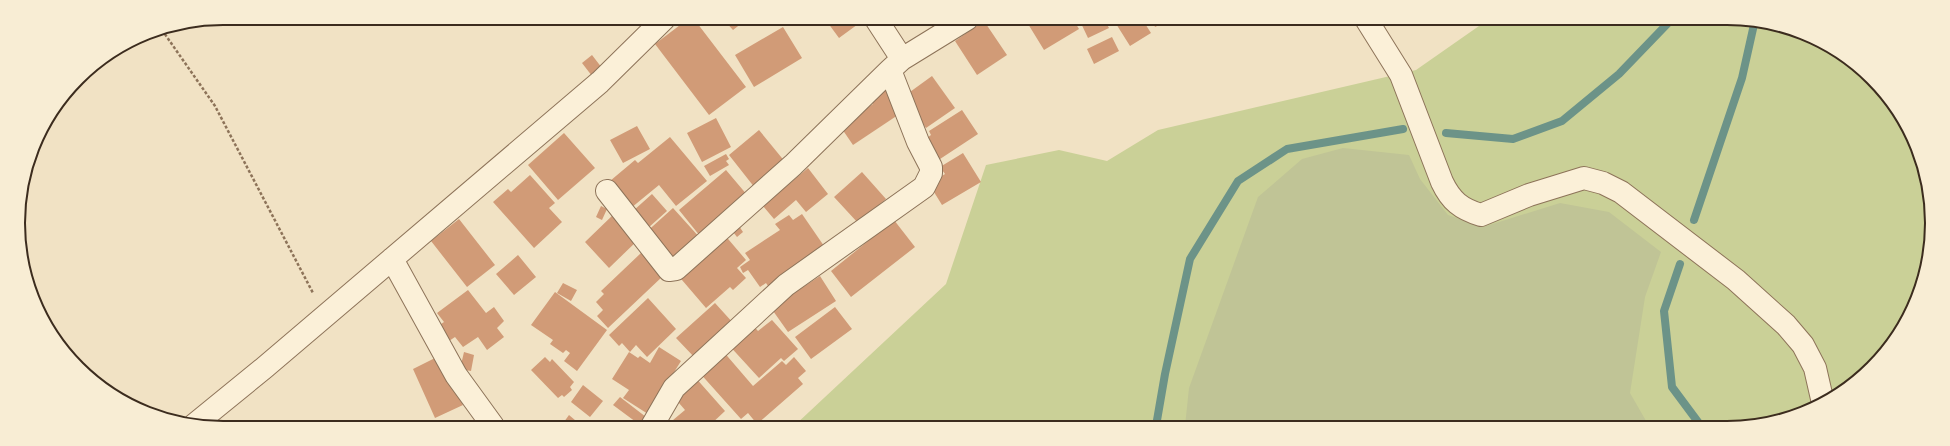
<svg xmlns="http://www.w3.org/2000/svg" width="1950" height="446" viewBox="0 0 1950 446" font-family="'Crimson Pro',serif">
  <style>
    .green { fill: #cad097 }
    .cemetery { fill: #c0c496 }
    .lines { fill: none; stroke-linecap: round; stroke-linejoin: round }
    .stream { stroke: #6c9388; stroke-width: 8 }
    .building { fill: #d19b77 }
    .minor-casing { stroke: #8d7359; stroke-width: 24 }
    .path { stroke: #8d7359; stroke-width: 2.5; stroke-dasharray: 3 2; stroke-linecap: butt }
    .minor { stroke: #fbf0d8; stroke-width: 22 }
    .rim { fill: none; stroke: #3c2c1e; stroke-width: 2 }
  </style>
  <rect width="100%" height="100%" fill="#f1e2c4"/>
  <path class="green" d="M 1489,19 L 1754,20 L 1830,46 L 1890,98 L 1925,170 L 1930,250 L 1911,314 L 1872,368 L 1817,407 L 1754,426 L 794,426 L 946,284 L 986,165 L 1059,150 L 1107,161 L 1158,130 L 1416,70 Z"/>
  <path class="cemetery" d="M 1343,148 L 1409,155 L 1420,179 L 1448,215 L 1483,227 L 1560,203 L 1609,212 L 1661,252 L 1645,297 L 1630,393 L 1649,426 L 1185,426 L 1189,388 L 1258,197 L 1302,159 Z"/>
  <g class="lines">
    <path class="stream" d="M 1446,133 L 1513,139 L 1562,121 L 1619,74 L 1671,20
      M 1694,220 L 1742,78 L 1755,20
      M 1680,264 L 1664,311 L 1672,387 L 1701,426
      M 1156,426 L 1165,374 L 1190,259 L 1238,181 L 1287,149 L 1403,129"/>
  </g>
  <path class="building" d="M 688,19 L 694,19 L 746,87 L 709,115 L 655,44 Z
    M 723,19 L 747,19 L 733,30 Z
    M 825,19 L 865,19 L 839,38 Z
    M 1025,19 L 1073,19 L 1079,29 L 1044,50 Z
    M 1079,19 L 1104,19 L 1109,28 L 1088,38 Z
    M 1113,19 L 1142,19 L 1151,33 L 1130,46 Z
    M 1152,19 L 1172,19 L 1155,27 Z
    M 984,21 L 1007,55 L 977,75 L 955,41 Z
    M 783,27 L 802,58 L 754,87 L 735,55 Z
    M 1112,37 L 1119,51 L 1094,64 L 1087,49 Z
    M 592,55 L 602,68 L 592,76 L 582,63 Z
    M 932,76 L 955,108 L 926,128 L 903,97 Z
    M 888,87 L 904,111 L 853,145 L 840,126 L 873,104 L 870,99 Z
    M 962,110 L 978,134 L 937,161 L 924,140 L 931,135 L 929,131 Z
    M 716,118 L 731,147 L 702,162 L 687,133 Z
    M 637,126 L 650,149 L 623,163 L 610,140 Z
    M 759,130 L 786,163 L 755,188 L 729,155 Z
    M 564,133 L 595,168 L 558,200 L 528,165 Z
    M 670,137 L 707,181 L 676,206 L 659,185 L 631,208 L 610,181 L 635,160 L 638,163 Z
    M 963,153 L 981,182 L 942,205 L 929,184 L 945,174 L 940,167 Z
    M 726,154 L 729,159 L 726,161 L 729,165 L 710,176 L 704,166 Z
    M 808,168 L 828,194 L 806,212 L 796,200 L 774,219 L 763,206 Z
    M 726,170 L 748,196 L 700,236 L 679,210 Z
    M 862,172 L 886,199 L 858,223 L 834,197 Z
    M 530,175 L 555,203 L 549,208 L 562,222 L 534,248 L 493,202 L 508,189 L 511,192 Z
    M 652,194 L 667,211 L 648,228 L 633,211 Z
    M 601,206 L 607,209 L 602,220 L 596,217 Z
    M 673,208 L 701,239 L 671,266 L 643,235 Z
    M 615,213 L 639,239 L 609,268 L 585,242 Z
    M 802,214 L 824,246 L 770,289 L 766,283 L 760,287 L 748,270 L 743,273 L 740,267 L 750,260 L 745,253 L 780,230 L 775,224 L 789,215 L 793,220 Z
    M 459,219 L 495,265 L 467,287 L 431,241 Z
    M 894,220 L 915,247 L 851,297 L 831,271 Z
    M 737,223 L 743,232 L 737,237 L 730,228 Z
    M 723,233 L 746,260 L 737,268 L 746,278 L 733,290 L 730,287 L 706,308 L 676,273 Z
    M 641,253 L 663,276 L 608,328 L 597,316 L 603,310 L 596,302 L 604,294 L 601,291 Z
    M 518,255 L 536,277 L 514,295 L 496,274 Z
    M 820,276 L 836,301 L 788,332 L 771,308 Z
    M 563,283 L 577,290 L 571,301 L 557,293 Z
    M 468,290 L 486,313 L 494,307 L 504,321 L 497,328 L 504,337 L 487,350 L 478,337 L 463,347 L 455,337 L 449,341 L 438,326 L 444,322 L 437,313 Z
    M 555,292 L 607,330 L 577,371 L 564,361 L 570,353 L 566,350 L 563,353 L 550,344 L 553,340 L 531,325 Z
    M 648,298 L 676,329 L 647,357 L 636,345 L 630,352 L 622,343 L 619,346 L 609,335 Z
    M 715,303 L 734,324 L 696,359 L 676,338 Z
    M 835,307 L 852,329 L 811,359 L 795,337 Z
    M 772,320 L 798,349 L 784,361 L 781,358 L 759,378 L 726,342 L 749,321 L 758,331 Z
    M 659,347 L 681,361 L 648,414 L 623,398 L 629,390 L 612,379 L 629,352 L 638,358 L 640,356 L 650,363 Z
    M 722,350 L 753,386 L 782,361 L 786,365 L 794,357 L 806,371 L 798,378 L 803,384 L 757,424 L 748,413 L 741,419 L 698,371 Z
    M 464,352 L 474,355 L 471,371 L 460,369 Z
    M 441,355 L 463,405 L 435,418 L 413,369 Z
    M 545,357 L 550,362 L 552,359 L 574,382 L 570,387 L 572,390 L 564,397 L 562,395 L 558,398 L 531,370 Z
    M 694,376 L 725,411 L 709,426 L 678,426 L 673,420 L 685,410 L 673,396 Z
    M 583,385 L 603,401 L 590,417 L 571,402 Z
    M 620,397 L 646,417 L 640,425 L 613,405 Z
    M 569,415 L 582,426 L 561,426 Z"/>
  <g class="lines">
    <defs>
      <path id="minor" d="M 876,19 L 902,59 L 967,19
        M 1366,19 L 1401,75 L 1442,182 C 1451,201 1461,209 1481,215 L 1529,195 L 1584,178 L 1603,183 L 1621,192 L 1736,280 L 1786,325 L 1803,345 L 1815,368 L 1823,403
        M 607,191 L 669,270 L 676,269 L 793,165 L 890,70
        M 392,259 L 456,375 L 493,426
        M 194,425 L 264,368 L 600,82 L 664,19
        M 652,426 L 674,388 L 786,285 L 924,187 L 931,173 L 931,167 L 918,142 L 890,70 L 902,59"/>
    </defs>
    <use href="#minor" class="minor-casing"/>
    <path class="path" d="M 162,30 L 215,106 L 313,293"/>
    <use href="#minor" class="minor"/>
  </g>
  <path d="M0 0H1950V446H0ZM223 25H1727A198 198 0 0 1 1925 223V223A198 198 0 0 1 1727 421H223A198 198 0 0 1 25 223V223A198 198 0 0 1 223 25Z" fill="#f8edd4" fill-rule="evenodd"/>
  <path class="rim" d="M223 25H1727A198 198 0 0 1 1925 223V223A198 198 0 0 1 1727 421H223A198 198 0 0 1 25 223V223A198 198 0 0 1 223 25Z"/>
</svg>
